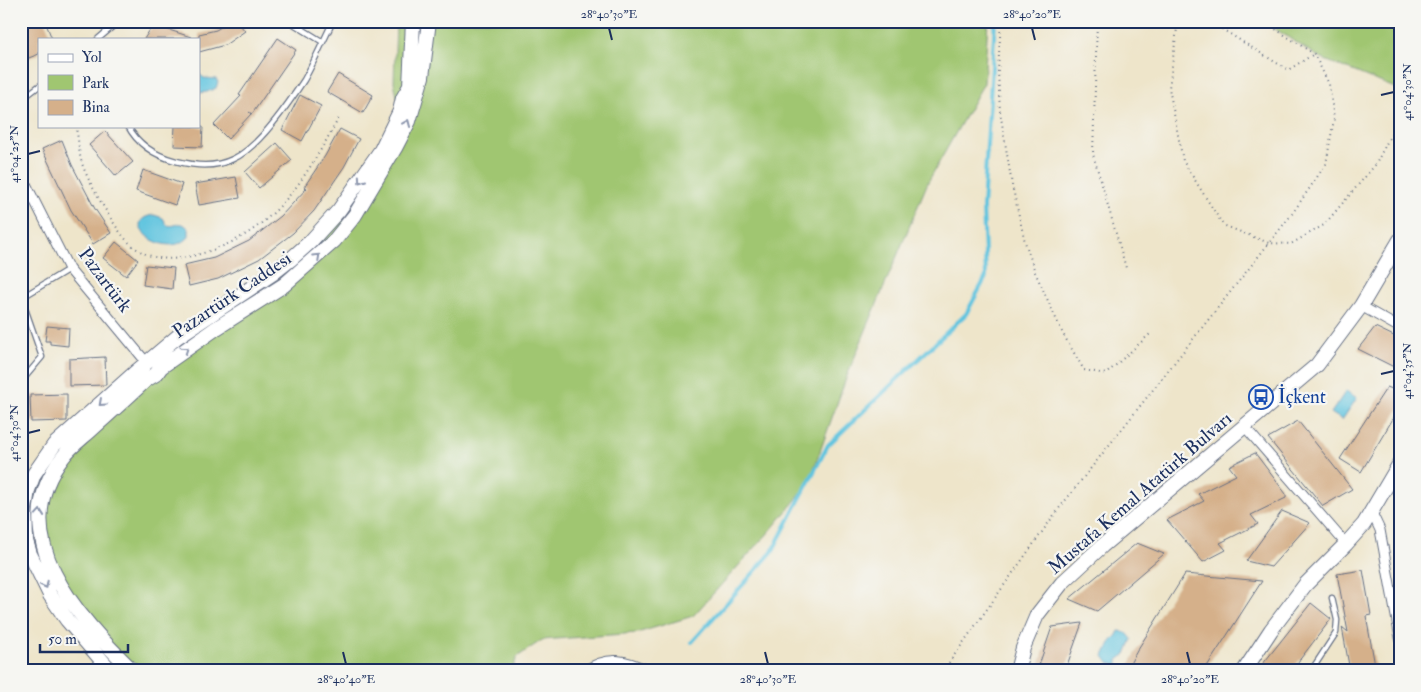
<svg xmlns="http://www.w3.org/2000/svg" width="1421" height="692" viewBox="0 0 1421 692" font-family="'IM FELL Double Pica',serif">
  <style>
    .green { fill: #a0c671; stroke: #5e7a68 }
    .water { fill: #61c4df; stroke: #3e7a9e }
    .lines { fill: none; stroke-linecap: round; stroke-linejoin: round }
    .stream { stroke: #61c4df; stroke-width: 4 }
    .building { fill: #d5b08a }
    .lane-casing { stroke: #656f84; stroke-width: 7 }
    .street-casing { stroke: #656f84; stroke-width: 11 }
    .secondary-casing { stroke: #656f84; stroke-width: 16 }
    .path { stroke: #656f84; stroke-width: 2; stroke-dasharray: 1 4; stroke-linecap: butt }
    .lane { stroke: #fff; stroke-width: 4.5 }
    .street { stroke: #fff; stroke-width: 9 }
    .secondary { stroke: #fff; stroke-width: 14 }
    .oneway { stroke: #8d97ae }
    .ticks { fill: none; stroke: #1b2f5e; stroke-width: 2 }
    .labels { text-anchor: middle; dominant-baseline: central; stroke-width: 4.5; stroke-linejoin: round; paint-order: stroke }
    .street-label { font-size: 19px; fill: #1b2f5e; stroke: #f6f6f2 }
    .transit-label { font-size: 19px; fill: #164399; stroke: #f6f6f2; text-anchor: start }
    .neatline { fill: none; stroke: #1b2f5e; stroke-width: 2 }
    .ticks-label { font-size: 12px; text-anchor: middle; fill: #1b2f5e }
  </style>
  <rect width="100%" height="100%" fill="#f6f6f2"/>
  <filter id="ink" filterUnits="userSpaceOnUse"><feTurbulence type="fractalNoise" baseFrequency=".02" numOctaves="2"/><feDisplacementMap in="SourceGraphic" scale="10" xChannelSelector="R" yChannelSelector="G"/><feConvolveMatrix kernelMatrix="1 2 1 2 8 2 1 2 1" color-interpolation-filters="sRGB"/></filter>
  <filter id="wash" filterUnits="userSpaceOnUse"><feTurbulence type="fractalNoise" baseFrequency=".0096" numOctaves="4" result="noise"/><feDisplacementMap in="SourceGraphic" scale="20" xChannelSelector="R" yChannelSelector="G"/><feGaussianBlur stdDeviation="1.12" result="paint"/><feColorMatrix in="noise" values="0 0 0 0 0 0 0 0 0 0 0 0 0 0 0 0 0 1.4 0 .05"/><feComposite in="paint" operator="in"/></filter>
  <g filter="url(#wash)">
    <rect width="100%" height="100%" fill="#eee5ca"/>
    <path class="green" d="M 396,21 L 988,21 L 984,83 L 928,182 L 848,373 L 808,485 L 770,531 L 693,616 L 637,633 L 542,640 L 517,657 L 512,671 L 102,671 L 42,559 L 49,485 L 97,431 L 168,362 L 274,282 L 357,200 L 400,111 L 394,82 Z
      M 1263,21 L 1400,21 L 1400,90 L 1320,58 Z"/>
    <path class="water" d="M 199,74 L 204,78 L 216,79 L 218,82 L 216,88 L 207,92 L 199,93 Z
      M 154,215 L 163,218 L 167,225 C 178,228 179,218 189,229 L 189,237 C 165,262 116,220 154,215 Z
      M 1346,391 L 1357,398 L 1342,420 L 1331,413 Z
      M 1119,631 L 1126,632 L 1132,639 L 1126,654 L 1118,660 L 1118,665 L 1109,663 L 1104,656 L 1110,643 L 1117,635 Z"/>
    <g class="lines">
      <path class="stream" d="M 692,642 L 772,552 L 828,445 L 966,314 L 986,277 L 983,207 L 995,21"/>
    </g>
    <g id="blocks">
      <path class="building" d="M 21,21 L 45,21 L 52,39 L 39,39 L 39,54 L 21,61 Z
        M 231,21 L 237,21 L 245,31 L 225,45 L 199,52 L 199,34 L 216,30 Z
        M 155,22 L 166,29 L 191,37 L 191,39 L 144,39 Z
        M 278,38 L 296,50 L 252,114 L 249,112 L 251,114 L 228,139 L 214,125 L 241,96 L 239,95 Z
        M 338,74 L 373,95 L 363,113 L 327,92 Z
        M 300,95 L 321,106 L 302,141 L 282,130 Z
        M 175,126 L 203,127 L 202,147 L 174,146 Z
        M 340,129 L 359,139 L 344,167 L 314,211 L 293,233 L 259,259 L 218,279 L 189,286 L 184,265 L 214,258 L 249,241 L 281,216 L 307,188 L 304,187 L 325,156 Z
        M 105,131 L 133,162 L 116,176 L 89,145 Z
        M 62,140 L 72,165 L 95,209 L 111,233 L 93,244 L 71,210 L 42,149 Z
        M 277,143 L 292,160 L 259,188 L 245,172 Z
        M 143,170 L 182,184 L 175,205 L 136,191 Z
        M 236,177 L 240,198 L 199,205 L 195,184 Z
        M 116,242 L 138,260 L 126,276 L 103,258 Z
        M 146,265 L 174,268 L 172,289 L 143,285 Z
        M 47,326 L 69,328 L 68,346 L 50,344 L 50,341 L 45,341 Z
        M 1375,327 L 1400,339 L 1400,370 L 1358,349 Z
        M 105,357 L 106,385 L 69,386 L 69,359 Z
        M 1387,387 L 1400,392 L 1400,407 L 1361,472 L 1340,459 Z
        M 67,394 L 67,421 L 31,422 L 30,395 Z
        M 1298,421 L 1352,489 L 1323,506 L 1268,438 Z
        M 1255,453 L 1286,494 L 1286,498 L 1251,515 L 1258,524 L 1220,543 L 1226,550 L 1203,562 L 1167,520 L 1204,501 L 1198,494 L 1236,475 L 1229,466 Z
        M 1282,511 L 1310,523 L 1271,567 L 1246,561 Z
        M 1137,543 L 1164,554 L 1097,611 L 1069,599 Z
        M 1363,570 L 1371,615 L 1366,616 L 1376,671 L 1350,671 L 1342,627 L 1348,632 L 1337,574 Z
        M 1185,574 L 1262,581 L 1204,671 L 1126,671 L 1138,649 Z
        M 1311,603 L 1331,619 L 1291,671 L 1274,671 L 1262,665 Z
        M 1082,623 L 1065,671 L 1037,671 L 1052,627 Z"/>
    </g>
  </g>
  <g filter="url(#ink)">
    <use href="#blocks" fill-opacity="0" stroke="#656f84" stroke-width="1"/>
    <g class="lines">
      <defs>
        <path id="lane" d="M 98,39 L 119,21
          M 323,42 L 333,21
          M 21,100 L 39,86
          M 128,126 C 138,145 157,156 176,161 C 196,166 214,168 233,159 C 258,148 289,103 304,80 C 311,68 317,54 323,42 L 289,21
          M 21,230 L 25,237 L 21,253
          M 21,297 L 42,357 L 21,382
          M 21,298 L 69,269
          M 1311,671 L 1336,633 L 1337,620 L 1332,598"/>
        <path id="street" d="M 21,174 L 69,269 L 147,363
          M 1361,306 L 1400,328
          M 1245,427 L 1346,544
          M 1372,513 L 1380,530 L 1400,638
          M 584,671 C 608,655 626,659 649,671"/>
        <path id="secondary" d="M 111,671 L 67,620 L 50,595 L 30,554 L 26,541 L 25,509 L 28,490 L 34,474 L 54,445 L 138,370 L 177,337 L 272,274 L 291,259 L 310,242 L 339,210 L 381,150 L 400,111 L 403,98 L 410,86 L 413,21
          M 133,671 C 77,617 2,535 63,457 C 70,447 81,439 90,431 C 109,414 128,397 146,380 L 156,374 L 161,367 L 215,329 L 284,285 L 334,241 L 355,215 L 395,148 L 409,121 L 422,77 L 429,21
          M 1017,671 L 1023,648 L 1037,615 L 1062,583 L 1102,546 L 1317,365 L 1361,306 L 1400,240
          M 1244,671 L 1271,630 L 1305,585 L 1346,544 L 1364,524 L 1400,463"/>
      </defs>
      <use href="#lane" class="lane-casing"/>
      <use href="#street" class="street-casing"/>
      <use href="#secondary" class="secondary-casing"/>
      <path class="path" d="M 1001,21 L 998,71 L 1000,111 L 1012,185 L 1025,242 L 1035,272 L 1063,334 L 1084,370 L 1106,374 L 1150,334
        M 1097,21 L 1093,154 L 1126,268
        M 1178,21 L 1169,88 L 1183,161 L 1223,225 L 1269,243 L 1291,244 L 1324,225 L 1376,164 L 1396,124 L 1400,121
        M 1209,21 L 1288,70 L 1314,54
        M 75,126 C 79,137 78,148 81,160 C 85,177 111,221 123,236 C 140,257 162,262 187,257 C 270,240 302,184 340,116
        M 943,671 L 1057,511 L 1292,214 L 1326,164 L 1334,119 L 1329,84 L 1314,54 L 1263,21"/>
      <use href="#lane" class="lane"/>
      <use href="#street" class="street"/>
      <use href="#secondary" class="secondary"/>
    </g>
    <defs><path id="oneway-chevron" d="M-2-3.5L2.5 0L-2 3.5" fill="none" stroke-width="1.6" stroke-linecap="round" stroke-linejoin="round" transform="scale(1.25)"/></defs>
    <g class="oneway">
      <use href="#oneway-chevron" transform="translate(407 123) rotate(-67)"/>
      <use href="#oneway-chevron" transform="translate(361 180) rotate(125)"/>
      <use href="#oneway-chevron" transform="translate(317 257) rotate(-43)"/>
      <use href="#oneway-chevron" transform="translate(185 350) rotate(-34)"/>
      <use href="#oneway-chevron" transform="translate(102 403) rotate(138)"/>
      <use href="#oneway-chevron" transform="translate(40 513) rotate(-85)"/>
      <use href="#oneway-chevron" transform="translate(45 585) rotate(62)"/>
    </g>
  </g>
  <path class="ticks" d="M 609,28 L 612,40M 1032,28 L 1035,40M 1381,95 L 1394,92M 28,154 L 40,151M 1381,374 L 1394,371M 28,433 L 40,430M 343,652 L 346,664M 765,652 L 768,664M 1187,652 L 1190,664"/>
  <defs>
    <symbol id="bus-ring" viewBox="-11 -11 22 22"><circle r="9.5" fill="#f6f6f2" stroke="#1a4fb4" stroke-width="1.5"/><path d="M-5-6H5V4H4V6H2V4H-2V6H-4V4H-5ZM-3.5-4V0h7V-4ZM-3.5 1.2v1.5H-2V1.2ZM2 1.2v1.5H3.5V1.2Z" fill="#1a4fb4"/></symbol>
  </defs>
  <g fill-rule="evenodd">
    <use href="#bus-ring" x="1247" y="383" width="28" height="28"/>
  </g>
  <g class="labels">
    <g class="street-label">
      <text transform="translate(105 280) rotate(53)">Pazartürk</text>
      <text transform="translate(232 295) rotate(-34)">Pazartürk Caddesi</text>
      <text transform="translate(1140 493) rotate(-41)">Mustafa Kemal Atatürk Bulvarı</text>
    </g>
    <g class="transit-label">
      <text x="1278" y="397">İçkent</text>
    </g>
  </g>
  <rect width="1421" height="692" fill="none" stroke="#f6f6f2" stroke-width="55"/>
  <rect x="38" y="38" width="162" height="90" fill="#f6f6f2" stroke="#9ea6b7"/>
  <rect x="48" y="54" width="25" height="8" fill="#ffffff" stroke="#9ea6b7"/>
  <text x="82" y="62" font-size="15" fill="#1b2f5e">Yol</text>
  <rect x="48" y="75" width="25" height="15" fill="#a0c671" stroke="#9ea6b7"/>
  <text x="82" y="88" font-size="15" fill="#1b2f5e">Park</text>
  <rect x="48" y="100" width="25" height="15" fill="#d5b08a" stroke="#9ea6b7"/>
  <text x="82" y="112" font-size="15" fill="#1b2f5e">Bina</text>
  <path d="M40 644v8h88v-8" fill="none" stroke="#1b2f5e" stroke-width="2.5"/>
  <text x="48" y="644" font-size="15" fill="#1b2f5e" stroke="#f6f6f2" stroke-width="4" paint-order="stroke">50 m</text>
  <rect x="28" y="28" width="1366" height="636" class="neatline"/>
  <g class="ticks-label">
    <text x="609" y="18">28°40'30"E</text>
    <text x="1032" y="18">28°40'20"E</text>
    <text transform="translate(1407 92) rotate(-90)" y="4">41°04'30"N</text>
    <text transform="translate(14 154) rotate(-90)" y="4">41°04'25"N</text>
    <text transform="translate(1407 371) rotate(-90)" y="4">41°04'35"N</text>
    <text transform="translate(14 433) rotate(-90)" y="4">41°04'30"N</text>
    <text x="346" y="683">28°40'40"E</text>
    <text x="768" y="683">28°40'30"E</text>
    <text x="1190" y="683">28°40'20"E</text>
  </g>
</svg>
